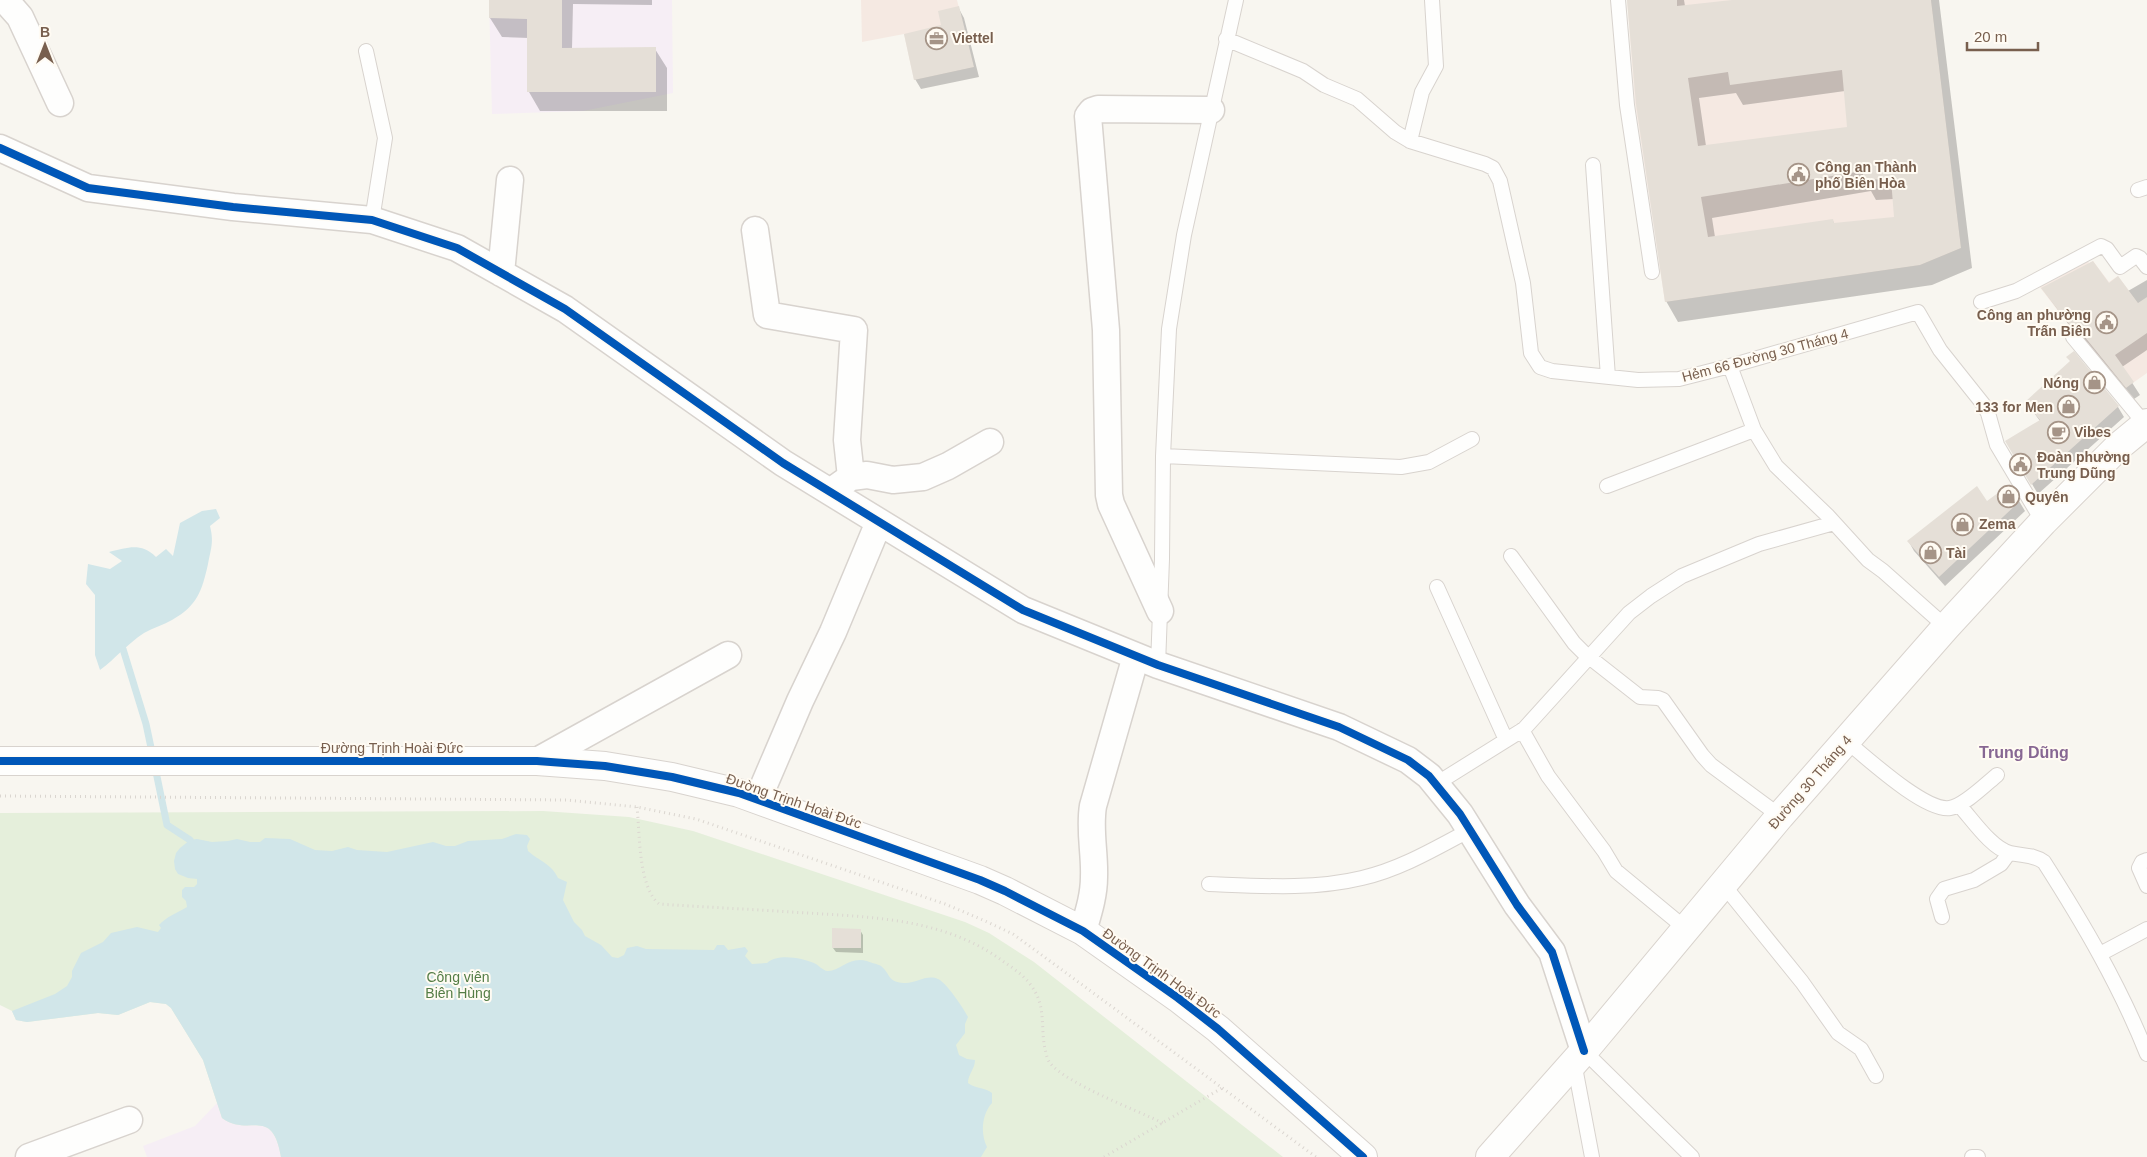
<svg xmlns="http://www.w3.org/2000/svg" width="2147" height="1157" viewBox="0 0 2147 1157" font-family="Arial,sans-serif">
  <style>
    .commercial { fill: #f5e9e2 }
    .education { fill: #f6eef5 }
    .green { fill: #e5efdb }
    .water { fill: #d1e6e9 }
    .shadow { fill: #0003; fill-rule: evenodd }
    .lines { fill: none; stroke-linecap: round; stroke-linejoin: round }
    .stream { stroke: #d1e6e9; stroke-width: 7 }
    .building { fill: #e5dfd7; fill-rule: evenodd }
    .service-casing { stroke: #d8d3ce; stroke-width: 16 }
    .minor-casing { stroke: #d8d3ce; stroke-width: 29 }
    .tertiary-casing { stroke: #d8d3ce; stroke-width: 30 }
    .secondary-casing { stroke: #d9d3cd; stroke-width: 30 }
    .path { stroke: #dbd6d0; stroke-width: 3; stroke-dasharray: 1 4; stroke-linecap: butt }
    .service { stroke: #fefefd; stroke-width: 14 }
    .minor { stroke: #fefefd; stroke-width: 26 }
    .tertiary { stroke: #fefefd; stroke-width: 28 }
    .secondary { stroke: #fefefd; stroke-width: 28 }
    .cycleway-casing { stroke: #fffbf3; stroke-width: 11 }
    .cycleway { stroke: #0057b8; stroke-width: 8 }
    .labels { text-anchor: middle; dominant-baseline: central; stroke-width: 4; stroke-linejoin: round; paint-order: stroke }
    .poi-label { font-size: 14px; font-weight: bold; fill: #785f4e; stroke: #fffbf3; text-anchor: start }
    .street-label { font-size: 14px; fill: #785f4e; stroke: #fffbf3 }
    .park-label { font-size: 14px; fill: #547d46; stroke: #fffbf3 }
    .quarter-label { font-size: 16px; font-weight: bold; fill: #876793; stroke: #fffbf3 }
  </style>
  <rect width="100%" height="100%" fill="#f8f6f0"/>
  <path class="commercial" d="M 861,0 L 957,0 L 974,67 L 914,80 L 904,34 L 862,42 Z
    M 1627,0 L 1931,0 L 1961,248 L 1920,265 L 1665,302 L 1635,103 Z
    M 2085,257 L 2089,263 L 2093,261 L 2109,282 L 2118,276 L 2147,315 L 2147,373 L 2120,392 L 2039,286 Z"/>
  <path class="education" d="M 489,0 L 672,0 L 673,93 L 583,111 L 492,114 Z
    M 217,1103 L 222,1118 L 239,1124 L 265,1126 L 272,1131 L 280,1148 L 281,1157 L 147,1157 L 143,1146 L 195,1126 Z"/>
  <path class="green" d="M 543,811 L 629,817 L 693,831 L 965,922 L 989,933 L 1034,962 L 1283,1157 L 281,1157 C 272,1105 249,1138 222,1118 L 203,1060 L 171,1008 L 166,1004 L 150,1002 L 118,1015 L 98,1013 L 27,1022 L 16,1020 L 12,1011 L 0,1005 L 0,813 Z"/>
  <path class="water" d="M 216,509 L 220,518 L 210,526 C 214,542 211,548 208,564 C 202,591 197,606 172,620 C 163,625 153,628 144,633 C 127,644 115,659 100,670 L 95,655 L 95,595 L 86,584 L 88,564 L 110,569 L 122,561 L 109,552 C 128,548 140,542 156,557 L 166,549 L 173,556 L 180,523 L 202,511 Z
    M 516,834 L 527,835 L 530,839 L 527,846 L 528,851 C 539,861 552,864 558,878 L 567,882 L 563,900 L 574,922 L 582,930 L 585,936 L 601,945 L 612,957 L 618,958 L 624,955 L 627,948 L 637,946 L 646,949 L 714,950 L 717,945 L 724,945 L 728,950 L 745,947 L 748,951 L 745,956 L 752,964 L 767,963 C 778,953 802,958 814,963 C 819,965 822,970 827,971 C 840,972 848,956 867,961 C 871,963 878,964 881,966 C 891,974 887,982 904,983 C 916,984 926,974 938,979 C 946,982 964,1009 968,1017 L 965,1024 L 965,1033 L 956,1045 L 959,1055 L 967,1059 L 975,1060 C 975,1069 968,1074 968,1083 C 976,1089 984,1087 992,1093 L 992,1103 C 982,1114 980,1133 987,1147 L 981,1157 L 281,1157 C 272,1105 249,1138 222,1118 L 203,1060 L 171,1008 L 166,1004 L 150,1002 L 118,1015 L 98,1013 L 27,1022 L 16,1020 L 12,1011 L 55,994 L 67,986 L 72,977 L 72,971 L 81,953 L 103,942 L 111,933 L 137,927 L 158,932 L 161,928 L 159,925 C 166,917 177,913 187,907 L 186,901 L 182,897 L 182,890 L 185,887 L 194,887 L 197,884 L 197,879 L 188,878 L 178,874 L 175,869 L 174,861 L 176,853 L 180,848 L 190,840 L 197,839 L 212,842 L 228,841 L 237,839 L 250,842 L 260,842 L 265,838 L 290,839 L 315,850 L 332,851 L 348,847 L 357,850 L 387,852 L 433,842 L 446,846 L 455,846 L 468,841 L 502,839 Z"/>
  <path class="shadow" d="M 491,0 L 652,0 L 652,5 L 573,4 L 572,49 L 655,49 L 667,68 L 667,111 L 540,111 L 529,92 L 529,38 L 502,37 L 490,18 Z
    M 1629,0 L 1684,0 L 1685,6 L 1744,0 L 1939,0 L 1972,268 L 1932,285 L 1678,322 L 1666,301 ZM 1845,91 L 1848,128 L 1706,146 L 1699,98 L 1736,93 L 1743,105 ZM 1871,191 L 1876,200 L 1894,199 L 1895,218 L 1835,225 L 1833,221 L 1715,237 L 1712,218 Z
    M 958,7 L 964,18 L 979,77 L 921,89 L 915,79 L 943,26 Z
    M 2147,280 L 2147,350 L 2122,367 L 2140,395 L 2134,399 L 2088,343 L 2080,340 L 2042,288 L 2128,291 Z
    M 2073,353 L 2118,407 L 2124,417 L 2038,494 L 2007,442 L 2040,421 L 2026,402 L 2071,362 L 2068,357 Z
    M 2010,486 L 2025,511 L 1945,586 L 1914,551 L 1909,542 L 1987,502 Z
    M 860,930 L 863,935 L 863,953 L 836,952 L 833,948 Z"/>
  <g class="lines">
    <path class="stream" d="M 123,649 L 146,724 L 153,757
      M 155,767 L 167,825 L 190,840"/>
  </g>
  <path class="building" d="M 489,0 L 562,0 L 562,48 L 656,47 L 656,92 L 527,92 L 527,19 L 489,18 Z
    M 1627,0 L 1677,0 L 1677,6 L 1732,0 L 1931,0 L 1961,248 L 1920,265 L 1665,302 L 1636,104 ZM 1842,70 L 1847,127 L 1698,146 L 1688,78 L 1728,72 L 1730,85 ZM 1863,171 L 1863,180 L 1891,179 L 1894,217 L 1834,223 L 1833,219 L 1708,237 L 1701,197 Z
    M 959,6 L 974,67 L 914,80 L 904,34 L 941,25 L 938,11 Z
    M 2093,261 L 2109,283 L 2118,276 L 2138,303 L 2147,297 L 2147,333 L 2115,355 L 2134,382 L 2126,388 L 2080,331 L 2072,328 L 2041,288 Z
    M 2074,351 L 2119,406 L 2031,485 L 2005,441 L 2040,420 L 2025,402 L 2070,361 L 2066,357 Z
    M 2010,484 L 2020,501 L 1939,577 L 1907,541 L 1977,486 L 1987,501 Z
    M 832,928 L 861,929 L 861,948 L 832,948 Z"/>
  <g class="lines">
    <defs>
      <path id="service" d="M 1618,0 L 1627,105 L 1652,272
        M 1226,39 L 1303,71 L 1324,85 L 1357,99 L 1395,132 L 1410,141 L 1485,164 L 1493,168 L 1500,181 L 1523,283 L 1531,353 L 1540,367 L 1552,371 L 1638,380 L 1679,379 L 1730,366 L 1918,312 L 1940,350 L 1983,404 L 1988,413 L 1997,445 L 2043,522
        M 366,51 L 385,138 L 372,220
        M 1410,141 L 1422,92 L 1436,66 L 1432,0
        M 1593,165 L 1608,377
        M 2138,190 L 2147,187
        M 1981,302 L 2016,291 L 2101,246 L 2107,249 L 2120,267 L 2136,256 L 2140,258 L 2147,267
        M 2073,337 L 2145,424
        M 1730,366 L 1754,430 L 1776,466 L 1827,515 L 1868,560 L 1883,571 L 1946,627
        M 1163,456 L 1401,467 L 1429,462 L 1472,439
        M 1607,486 L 1754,430
        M 1511,556 L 1574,643 L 1584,653 L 1640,697 L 1658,698 L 1663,700 L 1702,755 L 1711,765 L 1780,816
        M 1437,587 L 1506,740
        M 1158,665 L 1162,559 L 1163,456 L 1169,329 L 1184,235 L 1236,0
        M 1522,730 L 1548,776 L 1604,851 L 1616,871 L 1685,928
        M 1845,740 C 1866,757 1925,812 1950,808 C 1964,806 1986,784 1997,775
        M 1436,784 L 1524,729 L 1629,613 L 1651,596 L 1682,576 L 1759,544 L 1834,523
        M 1959,805 C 1972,819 1991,848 2010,853 C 2022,856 2033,854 2044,862 C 2083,923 2120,986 2147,1054
        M 2147,860 L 2142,862 L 2139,868 L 2147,886
        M 1722,883 L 1802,982 L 1838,1033 L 1861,1049 L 1876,1076
        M 1209,884 C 1260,886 1313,890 1362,878 C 1401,869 1436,848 1470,830
        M 1942,917 L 1937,899 L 1944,889 L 1974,880 L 2001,864 L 2009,853
        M 2100,954 L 2147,929
        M 1584,1051 L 1692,1157
        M 1574,1062 L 1592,1157
        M 1972,1157 L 1978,1157"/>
      <path id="minor" d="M 5,0 L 20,17 L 60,103
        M 0,148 L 88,188 L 233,207 L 372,220 L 457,248 L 565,309 L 783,463 L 1023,610 L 1158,665 L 1339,727 L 1408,760 L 1429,776 L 1460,814 L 1517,905 L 1552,952 L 1584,1051
        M 755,230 L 767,315 L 854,330 L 847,440 L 851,477
        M 501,273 L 510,180
        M 837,487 L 851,477 L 867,475 L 893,480 L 923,477 L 948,466 L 990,442
        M 1160,611 L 1111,504 L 1109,495 L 1106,330 L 1088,116 L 1092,111 L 1098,109 L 1211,110
        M 537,761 L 728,655
        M 758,799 L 800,701 L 833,632 L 879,522
        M 1083,931 C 1088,914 1094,896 1094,877 C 1095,853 1089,830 1093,806 L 1136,656
        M 29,1157 L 129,1120"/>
      <path id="tertiary" d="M 0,761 L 537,761 L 605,766 L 672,777 L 739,793 L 980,880 L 1005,891 L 1083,931 L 1178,998 L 1218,1029 L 1363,1157"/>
      <path id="secondary" d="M 1490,1157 L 1584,1051 L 1780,816 L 1946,627 L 2043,522 L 2119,446 L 2147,423"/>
    </defs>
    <use href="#service" class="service-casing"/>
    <use href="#minor" class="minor-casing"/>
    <use href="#tertiary" class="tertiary-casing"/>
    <use href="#secondary" class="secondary-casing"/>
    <path class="path" d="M 0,796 L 567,800 L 637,807 L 696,819 L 945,904 L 983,920 L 1013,934 L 1039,953 L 1316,1157
      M 637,807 C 640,834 638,886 659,904 C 703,907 747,909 791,912 C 864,917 943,916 1004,962 C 1013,968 1023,975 1030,984 C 1047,1006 1040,1025 1045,1049 C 1046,1053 1047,1059 1050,1063 C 1067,1084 1136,1110 1163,1123
      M 1104,1157 L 1222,1088"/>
    <use href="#service" class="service"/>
    <use href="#minor" class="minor"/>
    <use href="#tertiary" class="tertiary"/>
    <use href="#secondary" class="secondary"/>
    <defs>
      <path id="cycleway" d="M 0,148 L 88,188 L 233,207 L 372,220 L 457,248 L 565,309 L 783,463 L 1023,610 L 1158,665 L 1339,727 L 1408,760 L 1429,776 L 1460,814 L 1517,905 L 1552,952 L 1584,1051
        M 0,761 L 537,761 L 605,766 L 672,777 L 739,793 L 980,880 L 1005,891 L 1083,931 L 1178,998 L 1218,1029 L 1363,1157"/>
    </defs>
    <use href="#cycleway" class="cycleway-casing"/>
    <use href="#cycleway" class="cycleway"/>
  </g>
  <defs>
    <symbol id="office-ring" viewBox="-11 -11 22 22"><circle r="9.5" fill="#fffbf3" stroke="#a59487" stroke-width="1.5"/><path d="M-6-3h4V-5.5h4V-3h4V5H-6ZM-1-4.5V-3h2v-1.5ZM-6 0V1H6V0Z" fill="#a59487"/></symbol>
    <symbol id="civic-ring" viewBox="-11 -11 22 22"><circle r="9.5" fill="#fffbf3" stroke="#a59487" stroke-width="1.5"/><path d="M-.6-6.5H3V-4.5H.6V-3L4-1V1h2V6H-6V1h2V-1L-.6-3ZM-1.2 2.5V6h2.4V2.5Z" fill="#a59487"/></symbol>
    <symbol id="shop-ring" viewBox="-11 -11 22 22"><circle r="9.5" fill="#fffbf3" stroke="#a59487" stroke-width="1.5"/><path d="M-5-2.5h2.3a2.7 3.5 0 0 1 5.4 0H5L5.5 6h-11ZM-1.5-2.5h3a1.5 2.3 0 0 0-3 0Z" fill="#a59487"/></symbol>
    <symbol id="cafe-ring" viewBox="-11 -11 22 22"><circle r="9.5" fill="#fffbf3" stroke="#a59487" stroke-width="1.5"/><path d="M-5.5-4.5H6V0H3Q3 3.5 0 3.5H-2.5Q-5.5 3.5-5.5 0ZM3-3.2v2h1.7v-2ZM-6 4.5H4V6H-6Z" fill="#a59487"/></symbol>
  </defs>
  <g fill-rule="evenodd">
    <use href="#office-ring" x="924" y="26" width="25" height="25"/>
    <use href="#civic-ring" x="1786" y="162" width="25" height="25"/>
    <use href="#civic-ring" x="2094" y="310" width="25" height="25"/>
    <use href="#shop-ring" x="2082" y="370" width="25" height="25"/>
    <use href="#shop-ring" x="2056" y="394" width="25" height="25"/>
    <use href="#cafe-ring" x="2046" y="420" width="25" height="25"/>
    <use href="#civic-ring" x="2008" y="452" width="25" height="25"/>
    <use href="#shop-ring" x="1996" y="484" width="25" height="25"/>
    <use href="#shop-ring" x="1950" y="512" width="25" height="25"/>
    <use href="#shop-ring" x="1918" y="540" width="25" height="25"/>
  </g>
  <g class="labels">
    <g class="poi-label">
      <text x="952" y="38">Viettel</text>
      <text x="1815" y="167">Công an Thành<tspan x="1815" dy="16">phố Biên Hòa</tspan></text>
      <text x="2091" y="315" text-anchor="end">Công an phường<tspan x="2091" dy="16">Trấn Biên</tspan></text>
      <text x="2079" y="383" text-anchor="end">Nóng</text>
      <text x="2053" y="407" text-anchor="end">133 for Men</text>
      <text x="2074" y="432">Vibes</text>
      <text x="2037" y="457">Đoàn phường<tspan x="2037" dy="16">Trung Dũng</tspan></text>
      <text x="2025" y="497">Quyên</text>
      <text x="1979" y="524">Zema</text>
      <text x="1946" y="553">Tài</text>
    </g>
    <g class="street-label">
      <text transform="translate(1765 355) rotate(-15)">Hẻm 66 Đường 30 Tháng 4</text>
      <text x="392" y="748">Đường Trịnh Hoài Đức</text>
      <text transform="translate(1810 782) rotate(-49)">Đường 30 Tháng 4</text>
      <text transform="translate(794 801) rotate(19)">Đường Trịnh Hoài Đức</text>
      <text transform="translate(1162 973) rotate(36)">Đường Trịnh Hoài Đức</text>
    </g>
    <g class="park-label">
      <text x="458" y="977">Công viên<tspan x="458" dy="16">Biên Hùng</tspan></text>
    </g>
    <g class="quarter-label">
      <text x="2024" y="752">Trung Dũng</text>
    </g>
  </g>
  <g transform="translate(45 45)" stroke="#fffbf3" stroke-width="4" paint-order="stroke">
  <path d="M0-4L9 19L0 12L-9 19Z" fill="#785f4e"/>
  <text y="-8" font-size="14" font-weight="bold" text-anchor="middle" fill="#785f4e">B</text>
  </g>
  <path d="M1967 42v8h71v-8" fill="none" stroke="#785f4e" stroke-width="2.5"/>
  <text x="1974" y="42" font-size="15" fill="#785f4e" stroke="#fffbf3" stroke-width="4" paint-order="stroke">20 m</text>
</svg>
